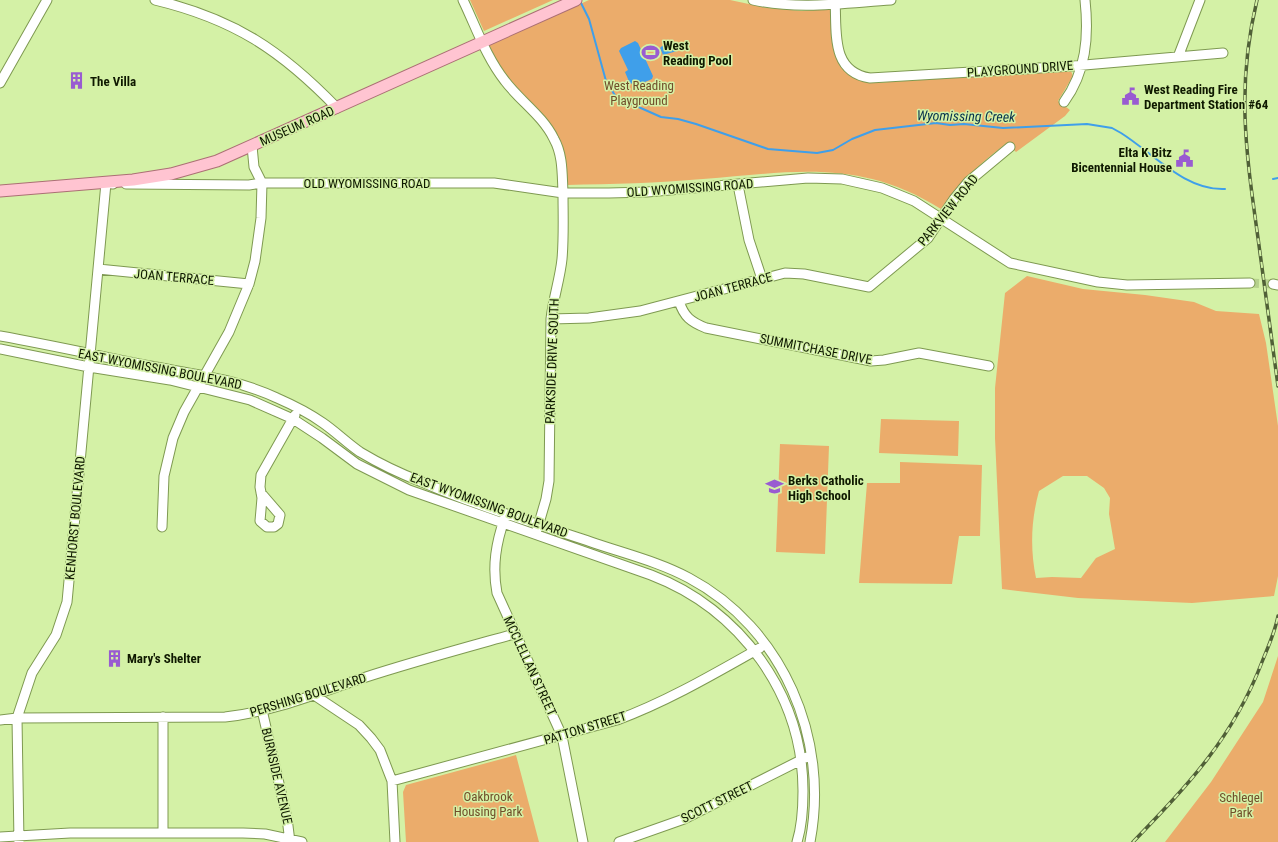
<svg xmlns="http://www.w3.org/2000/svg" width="1278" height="842" viewBox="0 0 1278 842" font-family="'Roboto Condensed',sans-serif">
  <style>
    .green { fill: #ebac6b; fill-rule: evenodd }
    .water { fill: #3f9fea }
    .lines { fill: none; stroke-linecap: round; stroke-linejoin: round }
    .stream { stroke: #3f9fea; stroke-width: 2 }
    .minor-tunnel { stroke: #b6d18d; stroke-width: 9; stroke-dasharray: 9 4.5; stroke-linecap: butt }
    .minor-casing { stroke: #7e9951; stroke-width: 11 }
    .major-casing { stroke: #ab6f74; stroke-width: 13 }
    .minor { stroke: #fff; stroke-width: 9 }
    .major { stroke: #ffc4d1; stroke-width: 11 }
    .rail-casing { stroke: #506037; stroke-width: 3.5 }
    .rail { stroke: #d4f1a6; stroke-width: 2; stroke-dasharray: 6; stroke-linecap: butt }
    .labels { text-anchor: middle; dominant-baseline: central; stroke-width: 3; stroke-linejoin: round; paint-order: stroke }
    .poi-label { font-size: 13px; font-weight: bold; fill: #0f1900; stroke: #d4f1a6; text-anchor: start }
    .street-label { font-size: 13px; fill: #0f1900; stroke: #d4f1a6 }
    .park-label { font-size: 13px; fill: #704e2a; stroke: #d4f1a6 }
    .water-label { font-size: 14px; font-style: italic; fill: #07304d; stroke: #d4f1a6 }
  </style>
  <rect width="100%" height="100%" fill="#d4f1a6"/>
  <path class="green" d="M 470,0 L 553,0 L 484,31 Z
    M 589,0 L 730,0 L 768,8 L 802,11 L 830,9 C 833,45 830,78 875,83 L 1067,70 L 1071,71 L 1073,76 L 1058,101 L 1070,110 L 1065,116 L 1016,152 L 1007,143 C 978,165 962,180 941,209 C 859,158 794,172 703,179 C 658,183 612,184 567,185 L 564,154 L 505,79 L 489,45 Z
    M 1027,276 L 1083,289 L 1145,295 L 1194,302 L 1216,311 L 1259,314 L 1266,343 L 1278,426 L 1278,576 L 1274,596 L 1192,603 L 1078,598 L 1002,589 L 995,438 L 995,388 L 1005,293 ZM 1063,476 L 1087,476 L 1104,488 L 1110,498 L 1109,514 L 1115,549 L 1096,558 L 1081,578 L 1052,577 L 1036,578 C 1030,549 1031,520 1039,491 Z
    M 881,419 L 959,421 L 958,456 L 879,453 Z
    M 780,444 L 829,446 L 825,554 L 776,552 Z
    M 900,462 L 982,465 L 980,536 L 959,536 L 952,584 L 859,583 L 867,483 L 900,483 Z
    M 1278,656 L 1278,842 L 1165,842 L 1211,782 L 1263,702 Z
    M 516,755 L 539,842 L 406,842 L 403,792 L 406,785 Z"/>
  <path class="water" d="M 635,41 L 638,43 L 653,76 L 652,79 L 638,85 L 633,83 L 630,84 L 625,72 L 628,70 L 619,51 L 621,48 Z
    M 673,41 L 678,49 L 677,51 L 663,55 L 660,48 L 662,46 Z"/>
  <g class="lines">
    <path class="stream" d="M 580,1 L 589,19 L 606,81 L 616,97 L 661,117 L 678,119 L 696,124 L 768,149 L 817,153 L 833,150 L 852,139 L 875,130 L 936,123 L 950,125 L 964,124 L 1003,128 L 1087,124 L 1112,128 L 1121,133 C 1153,153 1185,191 1225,189
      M 1273,179 L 1278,178"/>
    <path class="minor-tunnel" d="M 1250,283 L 1273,284"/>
    <defs>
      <path id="minor" d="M 155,0 C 234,19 281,50 337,108
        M 463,0 C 476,27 486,57 505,81 C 520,101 543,116 554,139 C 563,155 562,174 563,192 C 563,215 564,237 562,259 C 560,279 553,299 551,319 L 549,481 L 546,499 L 537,530
        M 753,0 C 798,10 845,3 891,0
        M 835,0 C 837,31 830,72 870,78 L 1073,66 L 1223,53
        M 1178,57 L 1200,0
        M 0,83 L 47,0
        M 1064,102 C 1086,72 1089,37 1085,0
        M 126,184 L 249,185 L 262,183 L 494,183 L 563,193 L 609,193 L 647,192 L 808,178 L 842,179 L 882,188 L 914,201 L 1010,263 L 1098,282 L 1127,285 L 1250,283
        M 738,185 L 749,240 L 762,279
        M 98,269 L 249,284
        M 1273,284 L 1278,285
        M 679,301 C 684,317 691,322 706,328 L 871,361 L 884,360 L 919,353 L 989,366
        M 551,319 L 589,318 L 640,311 L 785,273 L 804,274 L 869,287 L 928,238 L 954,199 L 968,182 L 1010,147
        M 0,336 C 50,345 100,356 150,366 C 192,374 237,379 277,398 C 293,405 309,413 323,423 C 336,432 347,443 360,452 C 380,464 401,474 422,482 C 480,507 541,525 600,545 C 630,555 661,563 689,578 C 783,628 830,739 810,842
        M 0,349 L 89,367 L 170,380 L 250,400 L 293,419 L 322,438 L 357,464 L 409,490 L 651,575 C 740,609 803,694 803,791 C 803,808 802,826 797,842
        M 261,493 L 280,515 L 278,524 L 274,527 L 267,527 L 260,521 L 262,498 L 260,487 L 261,475 L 295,415
        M 505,517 C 496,543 492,566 497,593 L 562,736 L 583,842
        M 162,527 L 164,476 L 173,438 L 184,412 L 229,332 L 249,284 L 255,261 L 261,218 L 262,183 L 254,167 L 252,146
        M 314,695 L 359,725 L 371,738 L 380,750 L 392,781 L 395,842
        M 262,710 L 287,818 L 290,842
        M 0,720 L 17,718 L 225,717 C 272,712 318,693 363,678 C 412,662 464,648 514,634
        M 392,781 L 617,720 C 666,702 714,674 760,648
        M 163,833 L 163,717
        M 0,837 L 70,833 L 243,833 L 265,834 L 302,842
        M 19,842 L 17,718 L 32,673 L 56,635 L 67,602 L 106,183 L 113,184
        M 619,842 L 684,819 L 807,757"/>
      <path id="major" d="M 0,191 L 133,180 L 171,174 L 217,161 L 576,0"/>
    </defs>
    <use href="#minor" class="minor-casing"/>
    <use href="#major" class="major-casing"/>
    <use href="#minor" class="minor"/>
    <use href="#major" class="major"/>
    <defs>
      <path id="rail" d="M 1257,0 C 1236,87 1246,152 1258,238 C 1265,287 1271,337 1278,386
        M 1133,842 C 1188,785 1233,738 1262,662 C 1268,647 1275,632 1278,616"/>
    </defs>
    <use href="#rail" class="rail-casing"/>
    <use href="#rail" class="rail"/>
  </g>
  <defs>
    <symbol id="stadium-bare" viewBox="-9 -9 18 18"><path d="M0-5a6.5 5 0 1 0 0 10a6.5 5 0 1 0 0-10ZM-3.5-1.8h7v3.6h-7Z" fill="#995bd1" stroke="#d4f1a6" stroke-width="2.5" paint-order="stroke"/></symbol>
    <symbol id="building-bare" viewBox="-9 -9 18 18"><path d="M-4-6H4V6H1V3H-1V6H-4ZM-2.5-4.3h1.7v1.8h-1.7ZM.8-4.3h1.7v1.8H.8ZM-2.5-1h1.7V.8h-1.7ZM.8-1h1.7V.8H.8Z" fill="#995bd1" stroke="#d4f1a6" stroke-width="2.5" paint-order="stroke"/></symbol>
    <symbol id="civic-bare" viewBox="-9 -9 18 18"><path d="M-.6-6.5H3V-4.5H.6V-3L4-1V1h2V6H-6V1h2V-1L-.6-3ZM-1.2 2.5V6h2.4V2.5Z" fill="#995bd1" stroke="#d4f1a6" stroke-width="2.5" paint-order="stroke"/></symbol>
    <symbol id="school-bare" viewBox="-9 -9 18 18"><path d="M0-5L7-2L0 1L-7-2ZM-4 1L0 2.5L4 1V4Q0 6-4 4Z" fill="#995bd1" stroke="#d4f1a6" stroke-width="2.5" paint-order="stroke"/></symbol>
  </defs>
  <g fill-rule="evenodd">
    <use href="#stadium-bare" x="638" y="40" width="25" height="25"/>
    <use href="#building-bare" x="64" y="68" width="25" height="25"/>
    <use href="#civic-bare" x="1118" y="84" width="25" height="25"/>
    <use href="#civic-bare" x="1172" y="146" width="25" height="25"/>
    <use href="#school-bare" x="762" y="474" width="25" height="25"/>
    <use href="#building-bare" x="102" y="646" width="25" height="25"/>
  </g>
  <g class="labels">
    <g class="poi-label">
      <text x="663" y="45">West<tspan x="663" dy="15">Reading Pool</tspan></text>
      <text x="90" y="81">The Villa</text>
      <text x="1144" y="89">West Reading Fire<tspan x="1144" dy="15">Department Station #64</tspan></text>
      <text x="1172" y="152" text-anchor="end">Elta K Bitz<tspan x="1172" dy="15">Bicentennial House</tspan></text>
      <text x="788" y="480">Berks Catholic<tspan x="788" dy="15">High School</tspan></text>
      <text x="127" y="658">Mary's Shelter</text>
    </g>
    <g class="street-label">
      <text transform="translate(1020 69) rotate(-4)">PLAYGROUND DRIVE</text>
      <text transform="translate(297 126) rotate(-24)">MUSEUM ROAD</text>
      <text x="367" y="183">OLD WYOMISSING ROAD</text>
      <text transform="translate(690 188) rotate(-4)">OLD WYOMISSING ROAD</text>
      <text transform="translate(948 210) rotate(-51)">PARKVIEW ROAD</text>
      <text transform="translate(174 277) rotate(5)">JOAN TERRACE</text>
      <text transform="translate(733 287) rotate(-15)">JOAN TERRACE</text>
      <text transform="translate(816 349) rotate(11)">SUMMITCHASE DRIVE</text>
      <text transform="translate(552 361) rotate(-88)">PARKSIDE DRIVE SOUTH</text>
      <text transform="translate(160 369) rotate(11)">EAST WYOMISSING BOULEVARD</text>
      <text transform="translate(489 505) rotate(20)">EAST WYOMISSING BOULEVARD</text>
      <text transform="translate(75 518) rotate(-85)">KENHORST BOULEVARD</text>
      <text transform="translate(530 666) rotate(65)">MCCLELLAN STREET</text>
      <text transform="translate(308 695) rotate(-17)">PERSHING BOULEVARD</text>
      <text transform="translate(585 728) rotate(-17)">PATTON STREET</text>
      <text transform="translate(277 776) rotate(77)">BURNSIDE AVENUE</text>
      <text transform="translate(717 802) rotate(-26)">SCOTT STREET</text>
    </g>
    <g class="park-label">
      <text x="639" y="85">West Reading<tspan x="639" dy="15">Playground</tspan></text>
      <text x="488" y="796">Oakbrook<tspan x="488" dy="15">Housing Park</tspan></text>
      <text x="1241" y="797">Schlegel<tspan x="1241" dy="15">Park</tspan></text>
    </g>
    <g class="water-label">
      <text transform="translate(966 116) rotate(1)">Wyomissing Creek</text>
    </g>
  </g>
</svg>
